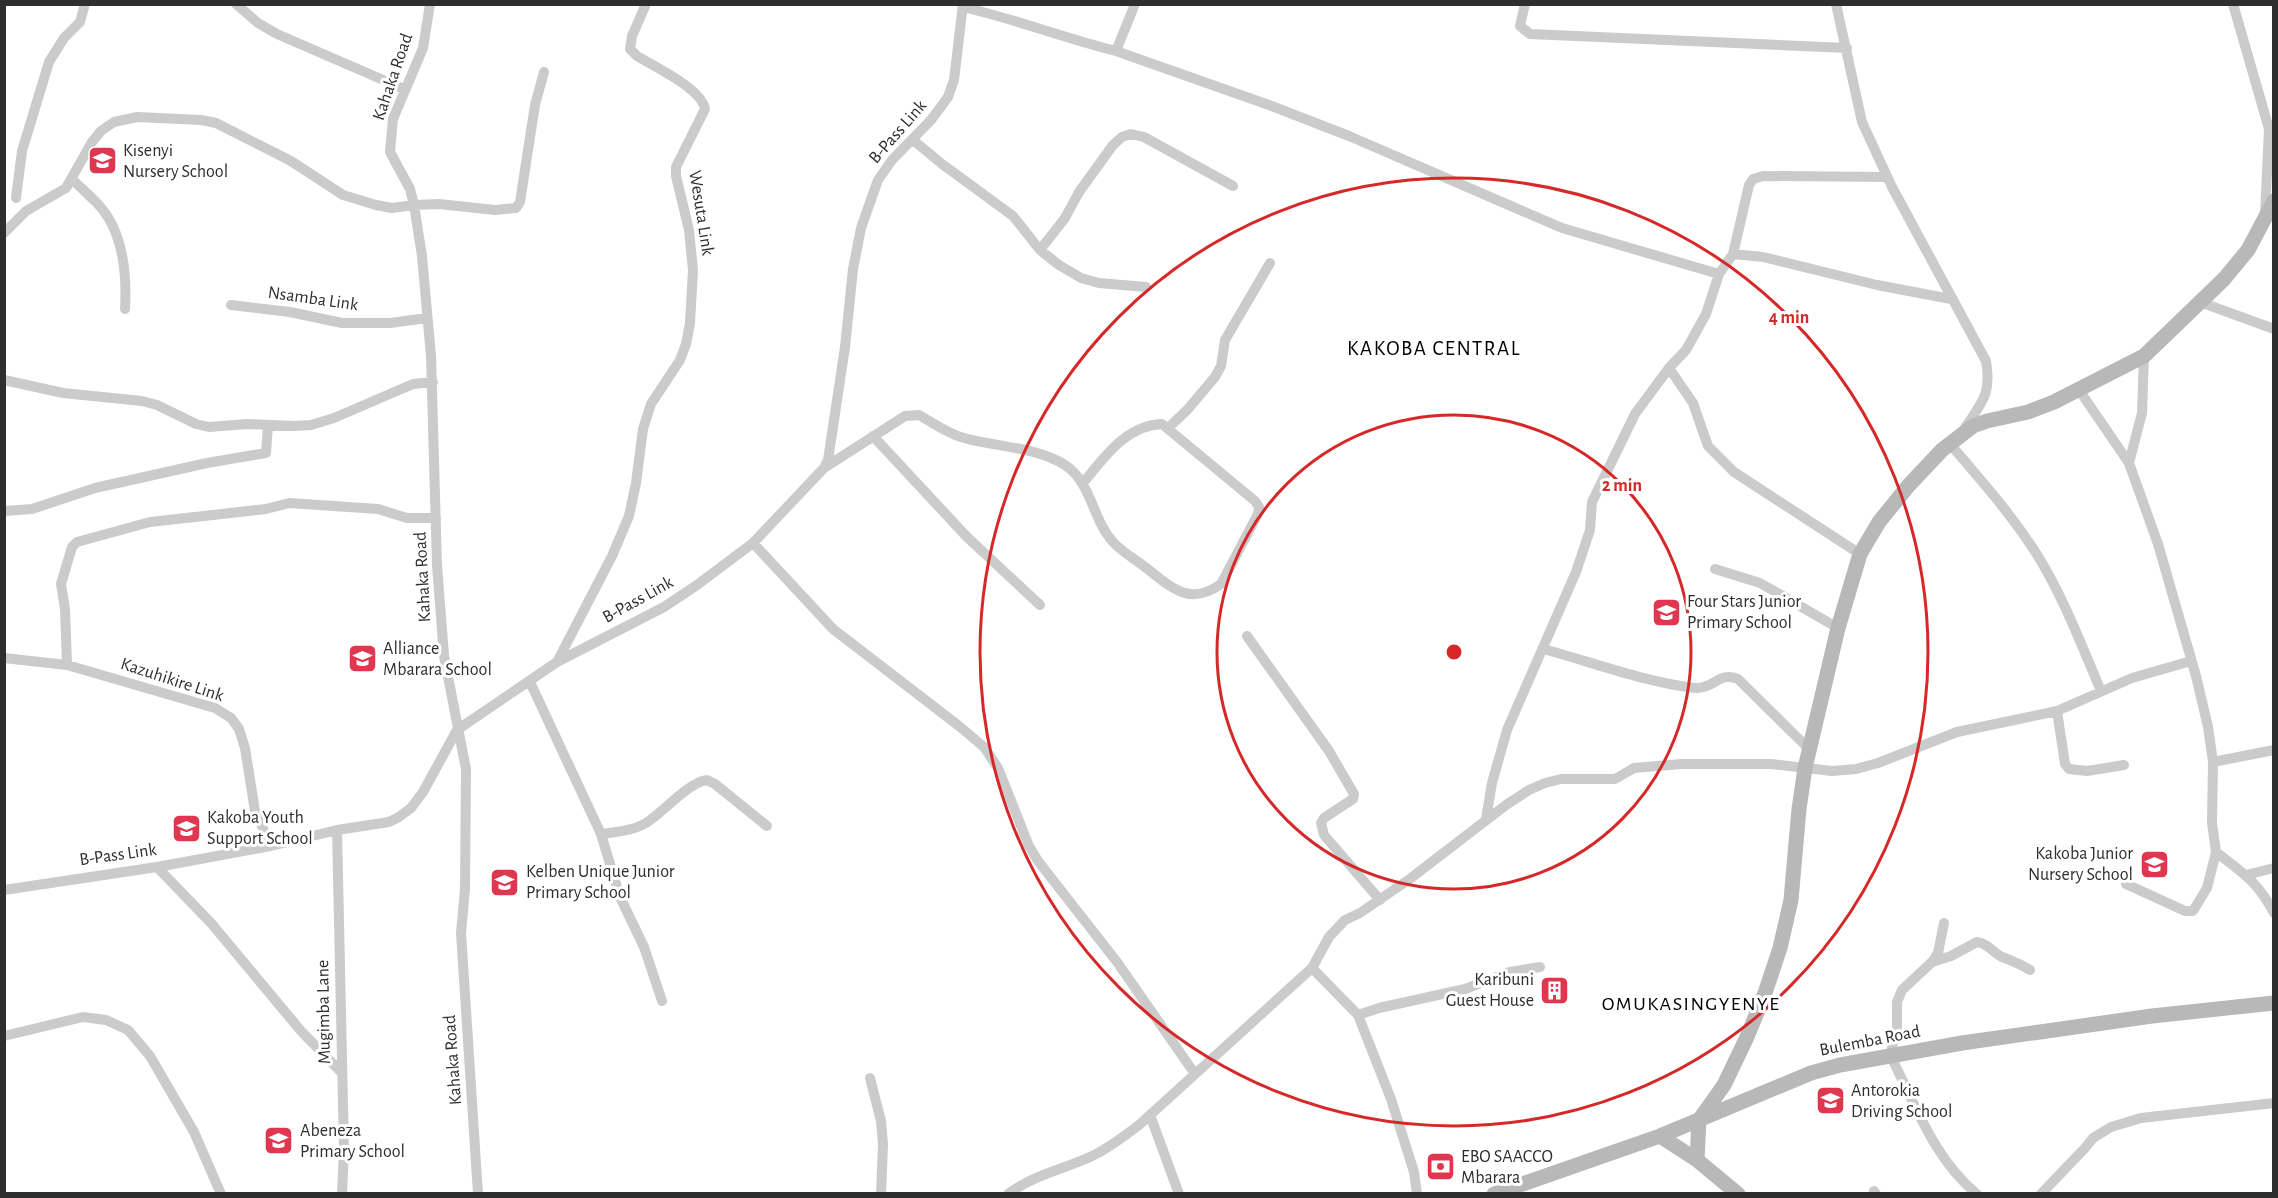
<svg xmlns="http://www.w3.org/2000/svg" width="2278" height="1198" viewBox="0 0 2278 1198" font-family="'Alegreya Sans',sans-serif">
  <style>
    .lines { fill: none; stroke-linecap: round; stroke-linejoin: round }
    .street { stroke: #cbcbcb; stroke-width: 10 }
    .secondary { stroke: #b8b8b8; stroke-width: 15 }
    .ring { fill: none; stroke: #d62828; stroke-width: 3 }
    .labels { text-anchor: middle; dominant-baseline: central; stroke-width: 6; stroke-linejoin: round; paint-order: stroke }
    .street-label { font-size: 18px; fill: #2e2e2e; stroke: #fff }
    .poi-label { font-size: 18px; fill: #2e2e2e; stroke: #fff; text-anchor: start }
    .neighbourhood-label { font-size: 20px; letter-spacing: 1.5px; fill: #000; stroke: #fff }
    .quarter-label { font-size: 21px; letter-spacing: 1.5px; fill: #000; stroke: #fff }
    .centre { fill: #d62828; stroke: #fff; stroke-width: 3 }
    .ring-label { font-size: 18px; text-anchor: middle; font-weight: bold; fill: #d62828; stroke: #fff; stroke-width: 6; stroke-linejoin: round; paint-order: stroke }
  </style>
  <rect width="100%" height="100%" fill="#fff"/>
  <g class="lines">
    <path class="street" d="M 236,4 L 258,23 L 277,34 L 404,89
      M 430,4 L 423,48 L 393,119 L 390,152 L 410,189 L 414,205 L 422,256 L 431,356 L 437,565 L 444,656 L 466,769 L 465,889 L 461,933 L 478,1194
      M 1525,4 L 1520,26 L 1530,34 L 1847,48
      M 1836,4 L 1862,122 L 1892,187 L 1986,361 C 1992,396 1981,403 1963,431
      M 2233,4 L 2269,129 L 2265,215
      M 963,7 C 1015,19 1064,38 1116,51 L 1269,105 L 1349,136 L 1562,228 L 1719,274 L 1733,254 L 1763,257 L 1877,285 L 1951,299
      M 1116,51 L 1135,4
      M 913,140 L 942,164 L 1013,216 L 1040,250 L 1059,265 L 1081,278 L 1099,283 L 1146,287
      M 73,180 C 81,188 89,195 97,203 C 123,230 127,273 125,309
      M 16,198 L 22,151 L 49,62 L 64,38 L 80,22 L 85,4
      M 4,233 L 26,211 L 66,188 L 92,142 L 101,131 L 114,122 L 137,117 L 201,120 L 216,123 L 291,161 L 343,195 L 376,205 L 392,208 L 414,205 L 439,204 L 495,210 L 516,208 L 520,202 L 535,105 L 544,72
      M 1040,250 L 1065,218 L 1079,192 L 1113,145 L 1122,137 L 1131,134 L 1144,137 L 1233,186
      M 1733,254 L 1749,185 L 1753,179 L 1763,176 L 1887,177
      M 2200,302 L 2274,329
      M 231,305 L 290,312 L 342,323 L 390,323 L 427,318
      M 1669,368 L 1693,403 L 1708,446 L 1734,472 L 1860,554
      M 4,380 L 63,393 L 142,401 L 157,405 L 196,424 L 209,427 L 247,424 L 295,426 L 311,425 L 334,418 L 413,384 L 433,382
      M 2079,390 L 2129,463 L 2158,544 L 2196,676 L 2208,727 L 2213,762 L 2212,823 L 2216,852 L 2207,888 L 2193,911 L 2185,911 L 2126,884
      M 1168,428 L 1188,409 L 1215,377 L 1221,366 L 1225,340 L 1270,263
      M 873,436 L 966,536 L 1040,605
      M 1950,444 C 1980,479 2011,514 2036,553 C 2063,596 2081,644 2101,691
      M 2129,463 L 2142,413 L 2144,356
      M 824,468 L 905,416 L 919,415 C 933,423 948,434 964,438 C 996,447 1037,447 1065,465 C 1092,483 1092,519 1113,542 C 1122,552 1135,559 1145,567 C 1171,587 1189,607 1221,584 L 1258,514 L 1259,507 L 1255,501 L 1162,424 C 1126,425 1104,458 1083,483
      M 4,511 L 32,509 L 95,488 L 207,463 L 266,453 L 268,425
      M 753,543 L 833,629 L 959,726 L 984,747 L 998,768 L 1029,846 L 1038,861 L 1117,962 L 1195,1074
      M 1715,569 L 1760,583 L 1838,628
      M 1247,636 L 1329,751 L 1354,794 L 1353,799 L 1324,818 L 1321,823 L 1324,835 L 1380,900
      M 1543,649 C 1592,662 1644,682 1695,688 C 1714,689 1719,671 1738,679 L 1809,749
      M 4,658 L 67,665 L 215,708 L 231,718 L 239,729 L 245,748 L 255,811 L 271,846
      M 557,662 L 612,556 L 629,516 L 636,483 L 643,429 L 651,404 L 680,360 L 686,344 L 690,323 L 693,270 L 689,230 L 676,176 L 676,167 L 705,109 C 701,88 655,67 637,56 L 630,49 L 632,36 L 646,4
      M 67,665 L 65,609 L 61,584 L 72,547 L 77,542 L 150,522 L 266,509 L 289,503 L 378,509 L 407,518 L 436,518
      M 530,682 L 601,834 L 620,897 L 644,947 L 662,1001
      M 2057,711 L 2065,764 L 2069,769 L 2087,771 L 2124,765
      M 2213,762 L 2274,750
      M 1486,819 L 1492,783 L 1507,730 L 1576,572 L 1590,530 L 1592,502 L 1635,414 L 1669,368 L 1686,350 L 1706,314 L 1719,274
      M 337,830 L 344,1150 L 342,1194
      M 601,834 C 617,832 632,831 646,823 C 662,813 689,782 707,780 L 715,784 L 767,826
      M 2216,852 C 2244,874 2257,881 2274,913
      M 157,867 L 211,923 L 301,1031 L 342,1073
      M 2246,875 L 2274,868
      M 4,890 L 157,867 L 271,846 L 337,830 L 389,822 L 399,817 L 411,808 L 423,792 L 457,730 L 557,662 L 664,607 L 697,585 L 753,543 L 824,468 L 828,460 L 845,347 L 853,269 L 861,228 L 878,180 L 892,160 L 931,120 L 948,97 L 954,80 L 963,4
      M 1944,923 L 1938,953 L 1932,962 L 1902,990 L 1897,1002 L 1897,1028 L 1890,1055 C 1915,1103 1933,1158 1977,1194
      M 1932,962 L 1951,956 L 1977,942 C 1988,943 1993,953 2002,957 C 2013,961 2020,964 2030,970
      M 1312,968 L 1358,1015 L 1391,1099 L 1414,1172 L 1417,1194
      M 1358,1015 L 1379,1008 L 1465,989 L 1510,972 L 1540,967
      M 4,1036 L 83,1017 L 106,1020 L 128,1030 L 150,1056 L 194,1132 L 221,1194
      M 870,1078 L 881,1121 L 883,1144 L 881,1194
      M 1150,1115 L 1179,1194
      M 1874,1191 L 1876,1194
      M 1008,1194 C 1033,1175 1065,1169 1092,1156 C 1109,1148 1124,1136 1139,1125 L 1312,968 L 1329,937 L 1345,920 L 1360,913 L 1411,878 L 1506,805 L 1529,790 L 1545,783 L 1561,779 L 1615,779 L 1634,768 L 1681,764 L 1771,764 L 1832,771 L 1856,769 L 1878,763 L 1957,732 L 2057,711 L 2132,678 L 2191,661
      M 2041,1194 L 2085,1148 L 2093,1138 L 2111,1127 L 2141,1118 L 2274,1103"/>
    <path class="secondary" d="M 1660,1136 L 1697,1160 L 1738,1194
      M 1697,1160 L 1699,1120 L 1724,1085 L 1747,1037 L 1765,993 L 1780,948 L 1791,900 L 1799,809 L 1805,768 L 1838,628 L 1860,554 L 1879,522 L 1909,485 L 1942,450 L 1973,426 L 1987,421 L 2028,412 L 2054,402 L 2144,356 L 2224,279 L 2248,250 L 2274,201
      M 1494,1194 L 1660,1136 L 1811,1073 L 1840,1065 L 1962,1043 L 2152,1016 L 2274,1003"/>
  </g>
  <g class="ring">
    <circle cx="1454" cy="652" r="237"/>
    <circle cx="1454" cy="652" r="474"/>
  </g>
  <defs>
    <symbol id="school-square" viewBox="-11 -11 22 22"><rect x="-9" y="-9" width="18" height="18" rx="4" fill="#e03650" stroke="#fff"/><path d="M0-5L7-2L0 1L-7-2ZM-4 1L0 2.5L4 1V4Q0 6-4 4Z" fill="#fff"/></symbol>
    <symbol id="building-square" viewBox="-11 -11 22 22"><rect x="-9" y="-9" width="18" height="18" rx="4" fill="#e03650" stroke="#fff"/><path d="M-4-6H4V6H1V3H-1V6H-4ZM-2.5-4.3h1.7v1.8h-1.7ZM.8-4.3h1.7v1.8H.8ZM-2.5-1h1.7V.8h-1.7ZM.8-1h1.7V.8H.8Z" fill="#fff"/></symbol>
    <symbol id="bank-square" viewBox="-11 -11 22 22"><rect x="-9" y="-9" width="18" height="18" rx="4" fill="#e03650" stroke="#fff"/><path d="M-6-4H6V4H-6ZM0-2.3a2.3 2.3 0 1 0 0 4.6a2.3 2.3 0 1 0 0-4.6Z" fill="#fff"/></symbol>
  </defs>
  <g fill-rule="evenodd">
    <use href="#school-square" x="86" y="144" width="33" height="33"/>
    <use href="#school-square" x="1650" y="596" width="33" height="33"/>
    <use href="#school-square" x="346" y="642" width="33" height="33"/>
    <use href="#school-square" x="170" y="812" width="33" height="33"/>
    <use href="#school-square" x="2138" y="848" width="33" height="33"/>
    <use href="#school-square" x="488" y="866" width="33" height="33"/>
    <use href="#building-square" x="1538" y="974" width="33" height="33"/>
    <use href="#school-square" x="1814" y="1084" width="33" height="33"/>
    <use href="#school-square" x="262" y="1124" width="33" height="33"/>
    <use href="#bank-square" x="1424" y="1150" width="33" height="33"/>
  </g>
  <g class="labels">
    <g class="street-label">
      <text transform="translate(393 77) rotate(-71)">Kahaka Road</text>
      <text transform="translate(898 132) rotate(-49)">B-Pass Link</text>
      <text transform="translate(701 213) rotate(81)">Wesuta Link</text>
      <text transform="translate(313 299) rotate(8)">Nsamba Link</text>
      <text transform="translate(423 577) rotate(-93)">Kahaka Road</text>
      <text transform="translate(638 600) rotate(-29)">B-Pass Link</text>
      <text transform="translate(172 680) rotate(18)">Kazuhikire Link</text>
      <text transform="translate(118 855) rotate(-8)">B-Pass Link</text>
      <text transform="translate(324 1012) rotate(-91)">Mugimba Lane</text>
      <text transform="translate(1870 1041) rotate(-11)">Bulemba Road</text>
      <text transform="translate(453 1060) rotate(-94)">Kahaka Road</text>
    </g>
    <g class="poi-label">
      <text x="123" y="151">Kisenyi<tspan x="123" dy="21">Nursery School</tspan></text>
      <text x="1687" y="602">Four Stars Junior<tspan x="1687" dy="21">Primary School</tspan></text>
      <text x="383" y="649">Alliance<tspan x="383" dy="21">Mbarara School</tspan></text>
      <text x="207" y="818">Kakoba Youth<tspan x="207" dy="21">Support School</tspan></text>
      <text x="2133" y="854" text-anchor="end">Kakoba Junior<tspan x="2133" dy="21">Nursery School</tspan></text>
      <text x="526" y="872">Kelben Unique Junior<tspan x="526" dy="21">Primary School</tspan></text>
      <text x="1534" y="980" text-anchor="end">Karibuni<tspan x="1534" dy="21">Guest House</tspan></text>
      <text x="1851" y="1091">Antorokia<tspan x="1851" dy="21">Driving School</tspan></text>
      <text x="300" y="1131">Abeneza<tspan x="300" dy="21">Primary School</tspan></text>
      <text x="1461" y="1157">EBO SAACCO<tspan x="1461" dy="21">Mbarara</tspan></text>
    </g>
    <g class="neighbourhood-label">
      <text x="1691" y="1004">OMUKASINGYENYE</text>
    </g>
    <g class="quarter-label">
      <text x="1434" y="348">KAKOBA CENTRAL</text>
    </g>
  </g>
  <circle cx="1454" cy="652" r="9" class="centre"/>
  <g class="ring-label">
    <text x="1789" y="323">4 min</text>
    <text x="1622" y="491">2 min</text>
  </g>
  <rect width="2278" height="1198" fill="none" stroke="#2e2e2e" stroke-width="12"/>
</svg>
